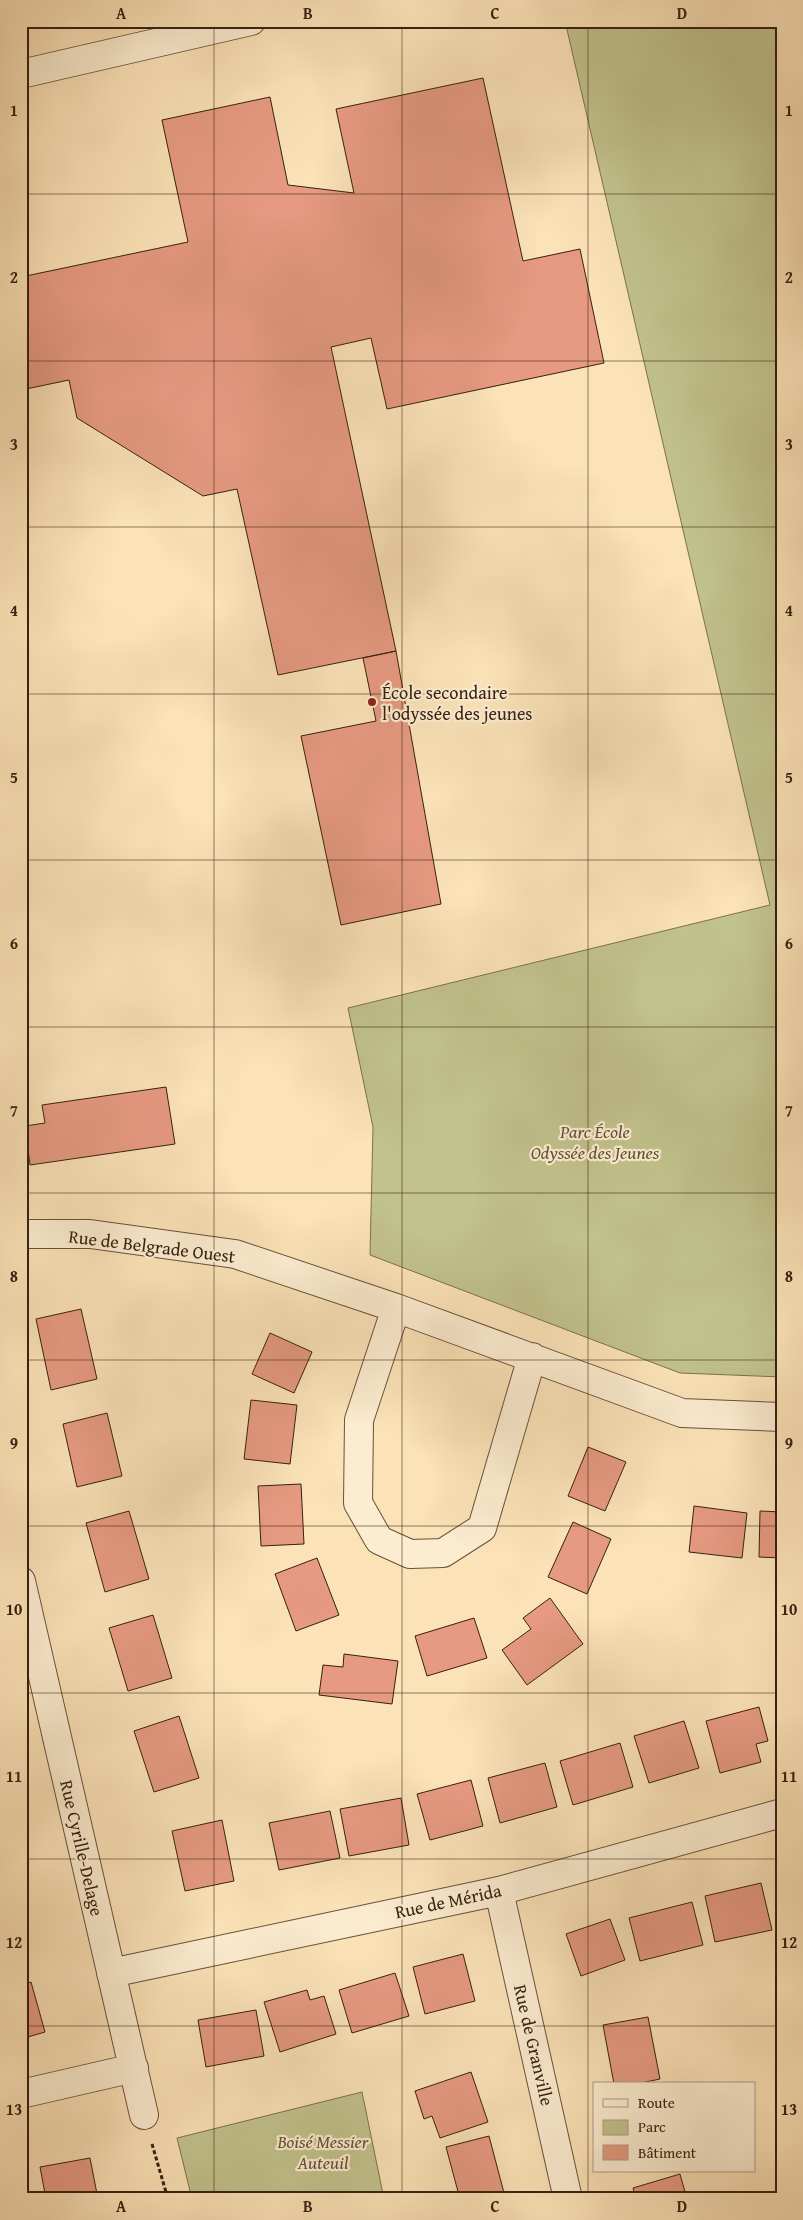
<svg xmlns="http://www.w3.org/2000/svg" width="803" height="2220" viewBox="0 0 803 2220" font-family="'Gentium Book Plus',serif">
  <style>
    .green { fill: #c1c28c; stroke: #7c714e }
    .building { fill: #e69a81; stroke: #372011 }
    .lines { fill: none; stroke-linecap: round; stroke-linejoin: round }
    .street-casing { stroke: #68503a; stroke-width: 30 }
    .path { stroke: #372011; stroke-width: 3; stroke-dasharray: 4 2.5; stroke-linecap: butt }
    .street { stroke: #fcecd0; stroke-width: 28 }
    .grid { fill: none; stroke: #372011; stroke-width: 1; stroke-opacity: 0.55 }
    .poi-dot { fill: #8f2418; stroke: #fcecd0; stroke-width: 2 }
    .labels { text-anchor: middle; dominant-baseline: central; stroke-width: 4.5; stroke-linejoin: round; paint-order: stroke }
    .poi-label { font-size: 18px; fill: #372011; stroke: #fcecd0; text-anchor: start }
    .park-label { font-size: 18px; font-style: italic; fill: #605136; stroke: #fcecd0 }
    .street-label { font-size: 18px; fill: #372011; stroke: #fcecd0 }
    .neatline { fill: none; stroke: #372011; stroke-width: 2 }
    .grid-label { font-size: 16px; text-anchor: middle; font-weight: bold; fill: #372011 }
  </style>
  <rect width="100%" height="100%" fill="#fbe2b7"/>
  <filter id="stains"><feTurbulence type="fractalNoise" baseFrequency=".004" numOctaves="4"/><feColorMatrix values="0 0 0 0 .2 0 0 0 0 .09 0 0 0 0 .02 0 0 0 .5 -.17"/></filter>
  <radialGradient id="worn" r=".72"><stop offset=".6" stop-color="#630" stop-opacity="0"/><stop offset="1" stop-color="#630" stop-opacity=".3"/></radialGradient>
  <path class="green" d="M 565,21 L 782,21 L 782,1377 L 680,1373 L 370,1255 L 373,1127 L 348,1008 L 770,905 Z
    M 362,2092 L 384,2199 L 192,2199 L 177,2138 Z"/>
  <path class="building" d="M 483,78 L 523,261 L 580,249 L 604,363 L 387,409 L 371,338 L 331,347 L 396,651 L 278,675 L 237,489 L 203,496 L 77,418 L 69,380 L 21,390 L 21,277 L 188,242 L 162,120 L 270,97 L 288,185 L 354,193 L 336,109 Z
    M 396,651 L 441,904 L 341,925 L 301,736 L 376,721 L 363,658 Z
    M 166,1087 L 175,1144 L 30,1165 L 25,1126 L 45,1123 L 42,1105 Z
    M 81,1309 L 97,1379 L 51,1390 L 36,1319 Z
    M 270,1333 L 312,1352 L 294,1393 L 252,1374 Z
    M 251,1400 L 297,1405 L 290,1464 L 244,1459 Z
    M 107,1413 L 122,1476 L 77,1487 L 63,1424 Z
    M 588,1447 L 626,1462 L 605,1511 L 568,1496 Z
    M 301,1484 L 304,1544 L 261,1546 L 258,1486 Z
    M 694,1506 L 747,1513 L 742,1558 L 689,1552 Z
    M 129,1511 L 149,1579 L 105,1592 L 86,1523 Z
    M 760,1511 L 782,1512 L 782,1558 L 759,1557 Z
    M 573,1522 L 611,1539 L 587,1594 L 548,1577 Z
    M 317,1558 L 339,1615 L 296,1631 L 275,1574 Z
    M 550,1598 L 583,1644 L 527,1685 L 502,1650 L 531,1629 L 523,1618 Z
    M 153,1615 L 172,1678 L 128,1691 L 109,1628 Z
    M 474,1618 L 487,1658 L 427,1676 L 415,1636 Z
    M 344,1654 L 398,1661 L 392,1704 L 319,1695 L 323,1665 L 343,1667 Z
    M 759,1707 L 768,1741 L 756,1744 L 761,1762 L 720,1773 L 706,1721 Z
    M 179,1716 L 199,1778 L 154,1792 L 134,1731 Z
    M 684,1721 L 699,1768 L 649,1783 L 634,1736 Z
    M 620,1743 L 633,1787 L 573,1805 L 560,1761 Z
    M 545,1763 L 557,1807 L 500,1823 L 488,1778 Z
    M 471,1780 L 483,1826 L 430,1840 L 417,1794 Z
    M 401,1798 L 409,1845 L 349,1856 L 340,1809 Z
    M 330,1811 L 340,1858 L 279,1870 L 269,1823 Z
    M 222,1820 L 234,1881 L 185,1891 L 172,1831 Z
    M 761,1883 L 772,1930 L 715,1942 L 705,1896 Z
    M 782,1886 L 782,1907 L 777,1887 Z
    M 692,1902 L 703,1945 L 640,1961 L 629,1918 Z
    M 610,1919 L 625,1960 L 581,1976 L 566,1934 Z
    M 21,1942 L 28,1961 L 21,1964 Z
    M 463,1954 L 475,2001 L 425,2014 L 413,1967 Z
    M 395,1973 L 409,2016 L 352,2033 L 339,1990 Z
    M 31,1982 L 45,2032 L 21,2039 L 21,1985 Z
    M 307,1990 L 310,2000 L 324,1996 L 336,2034 L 280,2052 L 264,2002 Z
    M 256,2010 L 264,2056 L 206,2067 L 198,2020 Z
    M 648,2017 L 660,2079 L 636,2084 L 614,2084 L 603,2025 Z
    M 471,2072 L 488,2122 L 440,2138 L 432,2116 L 424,2119 L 415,2091 Z
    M 489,2136 L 504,2193 L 483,2199 L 460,2199 L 446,2147 Z
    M 90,2158 L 98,2199 L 46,2199 L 40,2167 Z
    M 680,2174 L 687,2199 L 636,2199 L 633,2188 Z"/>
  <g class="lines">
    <defs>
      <path id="street" d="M 21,74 L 251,21
        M 21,1234 L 90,1234 L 235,1254 L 396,1308 L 682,1413 L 782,1417
        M 396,1308 L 359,1420 L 358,1503 L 379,1540 L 410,1554 L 443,1553 L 482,1528 L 532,1357
        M 21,1581 L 144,2115
        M 499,1891 L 568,2199
        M 111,1973 L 499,1891 L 782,1813
        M 21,2094 L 134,2068"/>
    </defs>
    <use href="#street" class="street-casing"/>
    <path class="path" d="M 152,2144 L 168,2199"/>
    <use href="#street" class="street"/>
  </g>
  <path class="grid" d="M 214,21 L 214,2199M 402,21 L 402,2199M 588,21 L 588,2199M 21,194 L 782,194M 21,361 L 782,361M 21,527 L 782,527M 21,694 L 782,694M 21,860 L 782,860M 21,1027 L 782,1027M 21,1193 L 782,1193M 21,1360 L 782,1360M 21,1526 L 782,1526M 21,1693 L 782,1693M 21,1859 L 782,1859M 21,2026 L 782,2026"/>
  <circle class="poi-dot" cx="372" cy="702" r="5"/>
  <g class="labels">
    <g class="poi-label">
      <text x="382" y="692">École secondaire<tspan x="382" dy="21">l'odyssée des jeunes</tspan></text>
    </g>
    <g class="park-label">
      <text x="595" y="1131">Parc École<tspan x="595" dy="21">Odyssée des Jeunes</tspan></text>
      <text x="323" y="2141">Boisé Messier<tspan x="323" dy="21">Auteuil</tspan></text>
    </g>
    <g class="street-label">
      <text transform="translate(152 1246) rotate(7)">Rue de Belgrade Ouest</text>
      <text transform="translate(82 1848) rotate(77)">Rue Cyrille-Delage</text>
      <text transform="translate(448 1901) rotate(-12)">Rue de Mérida</text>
      <text transform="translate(534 2045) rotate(77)">Rue de Granville</text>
    </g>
  </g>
  <rect width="803" height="2220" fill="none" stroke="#fbe2b7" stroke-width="55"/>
  <rect x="593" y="2082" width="162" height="90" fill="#fcecd0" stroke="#ad9a84"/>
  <rect x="603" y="2099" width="25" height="8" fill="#fcecd0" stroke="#ad9a84"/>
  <text x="638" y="2108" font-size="15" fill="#372011">Route</text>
  <rect x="603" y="2120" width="25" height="15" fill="#c1c28c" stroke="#ad9a84"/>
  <text x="638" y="2132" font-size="15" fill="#372011">Parc</text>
  <rect x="603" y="2145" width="25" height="15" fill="#e69a81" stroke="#ad9a84"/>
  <text x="638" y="2158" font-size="15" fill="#372011">Bâtiment</text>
  <rect x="28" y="28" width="748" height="2164" class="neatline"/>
  <g class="grid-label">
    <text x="121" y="19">A</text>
    <text x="308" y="19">B</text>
    <text x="495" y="19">C</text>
    <text x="682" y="19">D</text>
    <text x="14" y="116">1</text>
    <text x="789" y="116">1</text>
    <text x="14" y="283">2</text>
    <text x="789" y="283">2</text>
    <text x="14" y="450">3</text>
    <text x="789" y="450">3</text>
    <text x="14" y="616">4</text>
    <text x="789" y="616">4</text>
    <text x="14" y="783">5</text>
    <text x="789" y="783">5</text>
    <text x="14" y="949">6</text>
    <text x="789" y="949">6</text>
    <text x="14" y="1116">7</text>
    <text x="789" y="1116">7</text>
    <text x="14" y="1282">8</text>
    <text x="789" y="1282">8</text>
    <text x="14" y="1449">9</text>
    <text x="789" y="1449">9</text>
    <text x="14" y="1615">10</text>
    <text x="789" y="1615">10</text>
    <text x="14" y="1782">11</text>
    <text x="789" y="1782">11</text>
    <text x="14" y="1948">12</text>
    <text x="789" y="1948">12</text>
    <text x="14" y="2115">13</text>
    <text x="789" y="2115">13</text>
    <text x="121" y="2212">A</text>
    <text x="308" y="2212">B</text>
    <text x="495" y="2212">C</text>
    <text x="682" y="2212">D</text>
  </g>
  <rect width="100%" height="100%" filter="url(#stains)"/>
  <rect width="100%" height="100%" fill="url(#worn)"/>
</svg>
